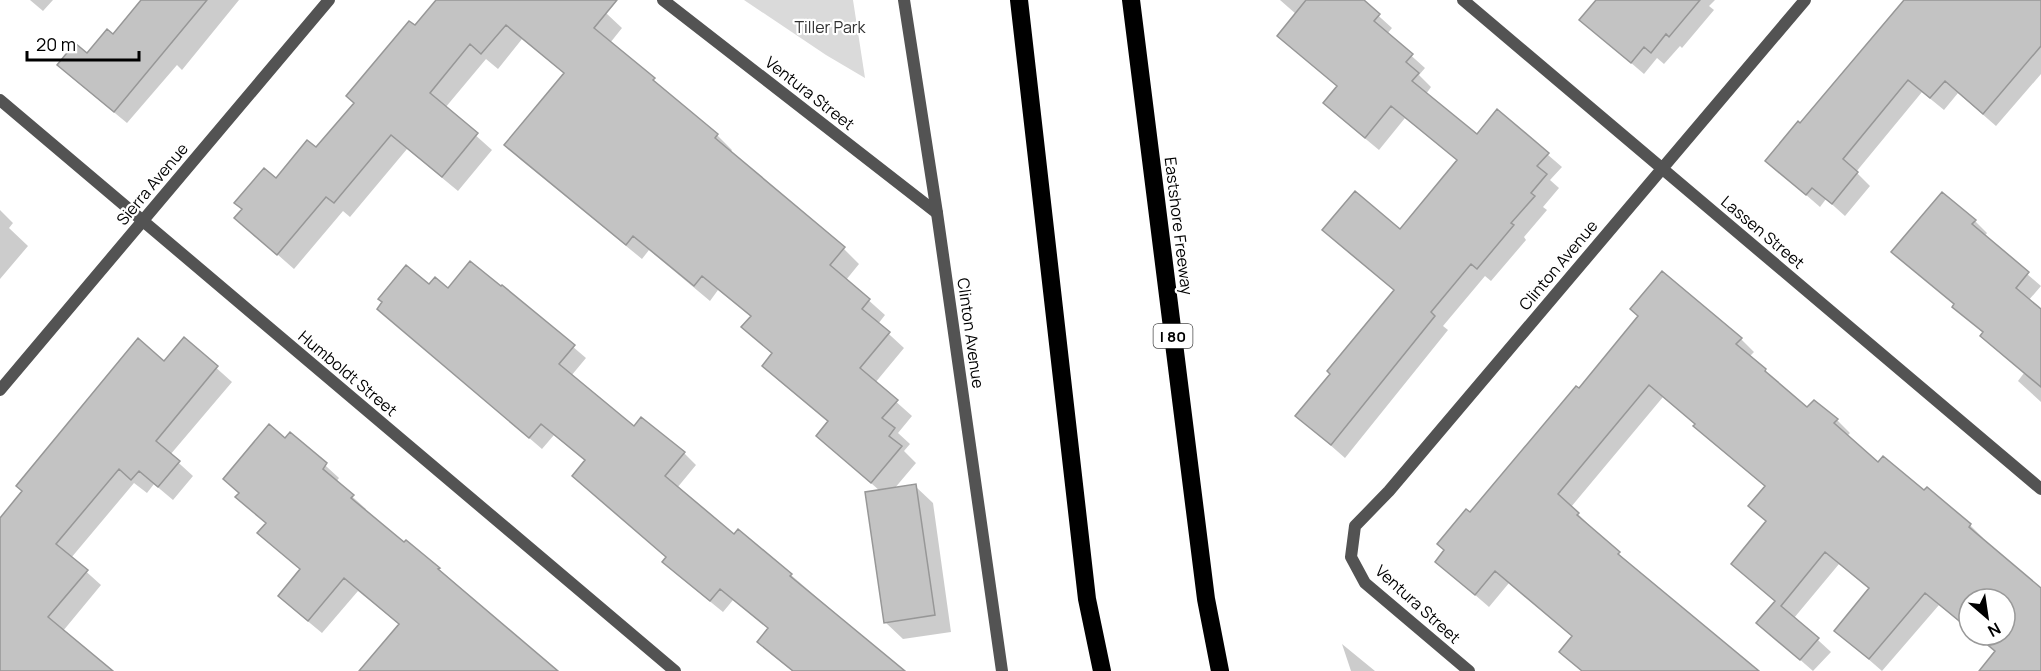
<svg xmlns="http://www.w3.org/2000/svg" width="2041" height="671" viewBox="0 0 2041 671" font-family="Manrope,sans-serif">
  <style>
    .green { fill: #dadada }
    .shadow { fill: #0003 }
    .building { fill: #c3c3c3; stroke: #979797; stroke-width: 1.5 }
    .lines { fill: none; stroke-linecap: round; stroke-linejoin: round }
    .minor { stroke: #535353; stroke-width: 12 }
    .tertiary { stroke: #535353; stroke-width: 12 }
    .motorway { stroke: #000; stroke-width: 18 }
    .labels { text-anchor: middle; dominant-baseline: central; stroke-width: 4.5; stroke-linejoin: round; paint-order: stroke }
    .shield { fill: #fff; stroke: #4c4c4c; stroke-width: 1.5 }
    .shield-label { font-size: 15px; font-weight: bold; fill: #000 }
    .park-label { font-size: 16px; fill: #313131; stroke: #fff }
    .street-label { font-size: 16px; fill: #000; stroke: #fff }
  </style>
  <rect width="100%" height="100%" fill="#fff"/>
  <path class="green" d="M 744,0 L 853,0 L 865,78 L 826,55 Z"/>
  <path class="shadow" d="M 30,0 L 53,0 L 43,11 Z
    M 143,0 L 239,0 L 182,70 L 177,65 L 127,123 L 71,77 L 59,65 L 87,55 L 114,36 Z
    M 455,0 L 592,0 L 622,28 L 610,43 L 717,135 L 732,150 L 730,153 L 844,249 L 859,264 L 846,280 L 885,315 L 878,324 L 904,348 L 875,383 L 912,416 L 898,433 L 910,444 L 904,451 L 916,463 L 894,489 L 915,486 L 933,503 L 951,632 L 903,639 L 885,622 L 880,491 L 818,436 L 829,423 L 779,381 L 764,366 L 773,355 L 743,327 L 751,317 L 718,290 L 710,301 L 649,250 L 642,259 L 521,160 L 506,145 L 565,74 L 522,39 L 498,69 L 486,59 L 445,108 L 492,150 L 458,191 L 407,149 L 350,217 L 343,211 L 294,269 L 236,218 L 276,180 L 316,149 L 355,103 L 415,27 Z
    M 1280,0 L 1361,0 L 1392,28 L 1387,34 L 1425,68 L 1419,75 L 1431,87 L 1426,94 L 1477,136 L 1497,111 L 1562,167 L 1550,180 L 1559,188 L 1543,207 L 1547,210 L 1524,237 L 1526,240 L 1491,281 L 1485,276 L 1443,326 L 1448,330 L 1345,458 L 1297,416 L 1395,291 L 1337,243 L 1324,230 L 1400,231 L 1458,161 L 1405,118 L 1379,150 L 1338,116 L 1325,103 L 1338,87 L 1279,36 L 1296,14 Z
    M 1598,0 L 1715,0 L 1709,6 L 1714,10 L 1682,48 L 1680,46 L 1664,64 L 1657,58 L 1644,74 L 1581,20 Z
    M 1906,0 L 2041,0 L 2041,74 L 1996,126 L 1958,93 L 1944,110 L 1922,92 L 1856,172 L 1870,186 L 1845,216 L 1826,199 L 1820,207 L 1767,161 L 1800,125 Z
    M 0,210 L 13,223 L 9,228 L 28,246 L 0,279 Z
    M 1975,221 L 1987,233 L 1984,237 L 2041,286 L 2028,301 L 2041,311 L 2041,402 L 2018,381 L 2024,373 L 1984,333 L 1967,319 L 1954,307 L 1955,305 L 1893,252 Z
    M 429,286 L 448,290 L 501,288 L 503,287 L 586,358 L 571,376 L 634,428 L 684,453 L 696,465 L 677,488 L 734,536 L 791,575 L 902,671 L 792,671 L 771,654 L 759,642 L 769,629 L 733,600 L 723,612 L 676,574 L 664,562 L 667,558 L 574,476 L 586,462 L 554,435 L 542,449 L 379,309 Z
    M 184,339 L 232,382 L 170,455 L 193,476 L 173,500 L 154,484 L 147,493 L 134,483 L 71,558 L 101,585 L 63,631 L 111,671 L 0,671 L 0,520 L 164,363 Z
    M 1741,339 L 1754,352 L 1749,357 L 1807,409 L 1837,420 L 1850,433 L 1847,436 L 1878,464 L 1924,492 L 1970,525 L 1983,538 L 1982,540 L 2041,589 L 2041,671 L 1981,671 L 1996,653 L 1975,635 L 2005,635 L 2005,599 L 1969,599 L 1969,630 L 1939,605 L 1882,671 L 1836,631 L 1870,590 L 1839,564 L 1794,618 L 1831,652 L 1813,671 L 1758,623 L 1776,602 L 1733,564 L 1767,522 L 1750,506 L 1766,487 L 1708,439 L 1695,426 L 1696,425 L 1663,397 L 1571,507 L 1591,527 L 1590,528 L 1632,566 L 1755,671 L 1582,671 L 1574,664 L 1573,637 L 1509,583 L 1489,607 L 1437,562 L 1470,514 L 1579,390 Z
    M 291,434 L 339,478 L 336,482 L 366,509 L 364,511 L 404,544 L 406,542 L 439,569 L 556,671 L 398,671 L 400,625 L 358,591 L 322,633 L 293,609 L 280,596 L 301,570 L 259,533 L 267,524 L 237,497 Z
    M 1342,644 L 1375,671 L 1351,671 Z"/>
  <path class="building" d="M 141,0 L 207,0 L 114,112 L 57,65 L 75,43 L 87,53 L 107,29 L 113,34 Z
    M 436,0 L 617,0 L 594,28 L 655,78 L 653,80 L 718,134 L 715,138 L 845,247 L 830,265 L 870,299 L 862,309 L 890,332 L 860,368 L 898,400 L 882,418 L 895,428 L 889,436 L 902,446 L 871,483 L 816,436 L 828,421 L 762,366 L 772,353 L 741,327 L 751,316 L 702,276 L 694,286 L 633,236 L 626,245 L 504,145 L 564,73 L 506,25 L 481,54 L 470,44 L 430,93 L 478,133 L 442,177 L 391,135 L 334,203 L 326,197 L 277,255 L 234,218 L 242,209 L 234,203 L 264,168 L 276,178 L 307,140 L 316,147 L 354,103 L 346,96 L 409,21 L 415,25 Z
    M 1306,0 L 1364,0 L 1380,14 L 1374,21 L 1413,54 L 1406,62 L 1419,73 L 1412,81 L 1477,134 L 1497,109 L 1549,153 L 1537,166 L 1547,174 L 1531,193 L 1535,196 L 1511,223 L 1514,225 L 1477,269 L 1471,264 L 1431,312 L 1435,316 L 1331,445 L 1295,416 L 1330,374 L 1327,371 L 1394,290 L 1322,230 L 1355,191 L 1400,229 L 1457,160 L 1391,106 L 1365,138 L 1323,103 L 1337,86 L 1277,36 Z
    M 1596,0 L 1700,0 L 1669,37 L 1666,34 L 1651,53 L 1644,47 L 1631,63 L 1579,20 Z
    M 1904,0 L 2041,0 L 2041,46 L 1983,114 L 1945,81 L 1930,98 L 1908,80 L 1843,159 L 1858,172 L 1832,204 L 1812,188 L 1806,195 L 1765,161 L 1798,121 L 1800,123 Z
    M 1942,192 L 1976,220 L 1972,224 L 2029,272 L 2016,288 L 2041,309 L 2041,387 L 1980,336 L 1983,332 L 1952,307 L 1954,304 L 1891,252 Z
    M 470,261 L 501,286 L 502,285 L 575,345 L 559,364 L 634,426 L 641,417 L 685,452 L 665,476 L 734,534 L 738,529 L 792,574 L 790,576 L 905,671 L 793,671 L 757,642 L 768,628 L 720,589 L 710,601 L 662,562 L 666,557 L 572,476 L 585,460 L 541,424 L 529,438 L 377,309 L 382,302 L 378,299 L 406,265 L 429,284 L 435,277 L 448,288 Z
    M 1662,271 L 1742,338 L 1736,344 L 1766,369 L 1765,371 L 1807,407 L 1814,400 L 1838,419 L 1834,423 L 1878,462 L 1883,456 L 1924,490 L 1927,487 L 1971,524 L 1969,527 L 2041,588 L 2041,671 L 1979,671 L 1995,651 L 1976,635 L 2005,635 L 2005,599 L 1969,599 L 1969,629 L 1925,593 L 1869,659 L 1834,631 L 1869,588 L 1825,552 L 1781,606 L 1819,638 L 1800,660 L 1756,623 L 1775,601 L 1731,564 L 1766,521 L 1748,506 L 1765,486 L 1693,426 L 1695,424 L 1649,385 L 1558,494 L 1579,513 L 1577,515 L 1620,552 L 1618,554 L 1759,671 L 1582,671 L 1559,652 L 1572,636 L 1495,571 L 1475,595 L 1435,562 L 1444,550 L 1437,544 L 1466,509 L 1470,512 L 1576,386 L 1579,388 L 1638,316 L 1630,309 Z
    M 184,337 L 218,366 L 156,441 L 180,461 L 158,487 L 139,471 L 131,480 L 119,469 L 56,544 L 88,570 L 48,617 L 113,671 L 0,671 L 0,518 L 22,491 L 16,486 L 138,338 L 164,361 Z
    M 269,424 L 285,438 L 290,432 L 327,463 L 323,469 L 354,495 L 351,498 L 404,542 L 406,540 L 440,568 L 438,569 L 558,671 L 359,671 L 399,624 L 344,578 L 308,621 L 278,596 L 300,569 L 257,533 L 266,523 L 235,497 L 239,493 L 223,479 Z
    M 916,484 L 935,615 L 884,623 L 865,492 Z"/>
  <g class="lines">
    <path class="minor" d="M 663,0 L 937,213
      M 1463,0 L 2041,489
      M 0,100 L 675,671
      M 0,390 L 329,0
      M 1469,671 L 1365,583 L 1351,557 L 1355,526 L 1389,491 L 1805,0"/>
    <path class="tertiary" d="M 904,0 L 937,213 L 1002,671"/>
    <path class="motorway" d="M 1019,0 L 1087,599 L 1102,671
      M 1131,0 L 1206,599 L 1220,671"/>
  </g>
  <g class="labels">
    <rect class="shield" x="1153.5" y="324" width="39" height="24" rx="4.5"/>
    <g class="shield-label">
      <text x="1173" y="336">I 80</text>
    </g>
    <g class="park-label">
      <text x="830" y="27">Tiller Park</text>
    </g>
    <g class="street-label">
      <text transform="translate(810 93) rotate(38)">Ventura Street</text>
      <text transform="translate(152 184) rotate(-50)">Sierra Avenue</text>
      <text transform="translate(1179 226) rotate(83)">Eastshore Freeway</text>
      <text transform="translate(1763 232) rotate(40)">Lassen Street</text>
      <text transform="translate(1558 265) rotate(-50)">Clinton Avenue</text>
      <text transform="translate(971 333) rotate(82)">Clinton Avenue</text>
      <text transform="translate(348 373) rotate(40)">Humboldt Street</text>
      <text transform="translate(1418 604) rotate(42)">Ventura Street</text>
    </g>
  </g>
  <g transform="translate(1987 617) rotate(151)"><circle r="28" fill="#ffffff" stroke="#999999" stroke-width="1.5"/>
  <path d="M0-4.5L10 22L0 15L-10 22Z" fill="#000000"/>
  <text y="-9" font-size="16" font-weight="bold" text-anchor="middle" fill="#000000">N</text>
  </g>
  <path d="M27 51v9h112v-9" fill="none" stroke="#000000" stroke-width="3"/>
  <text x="36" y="51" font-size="18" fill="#000000" stroke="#ffffff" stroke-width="4.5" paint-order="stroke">20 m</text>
</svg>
